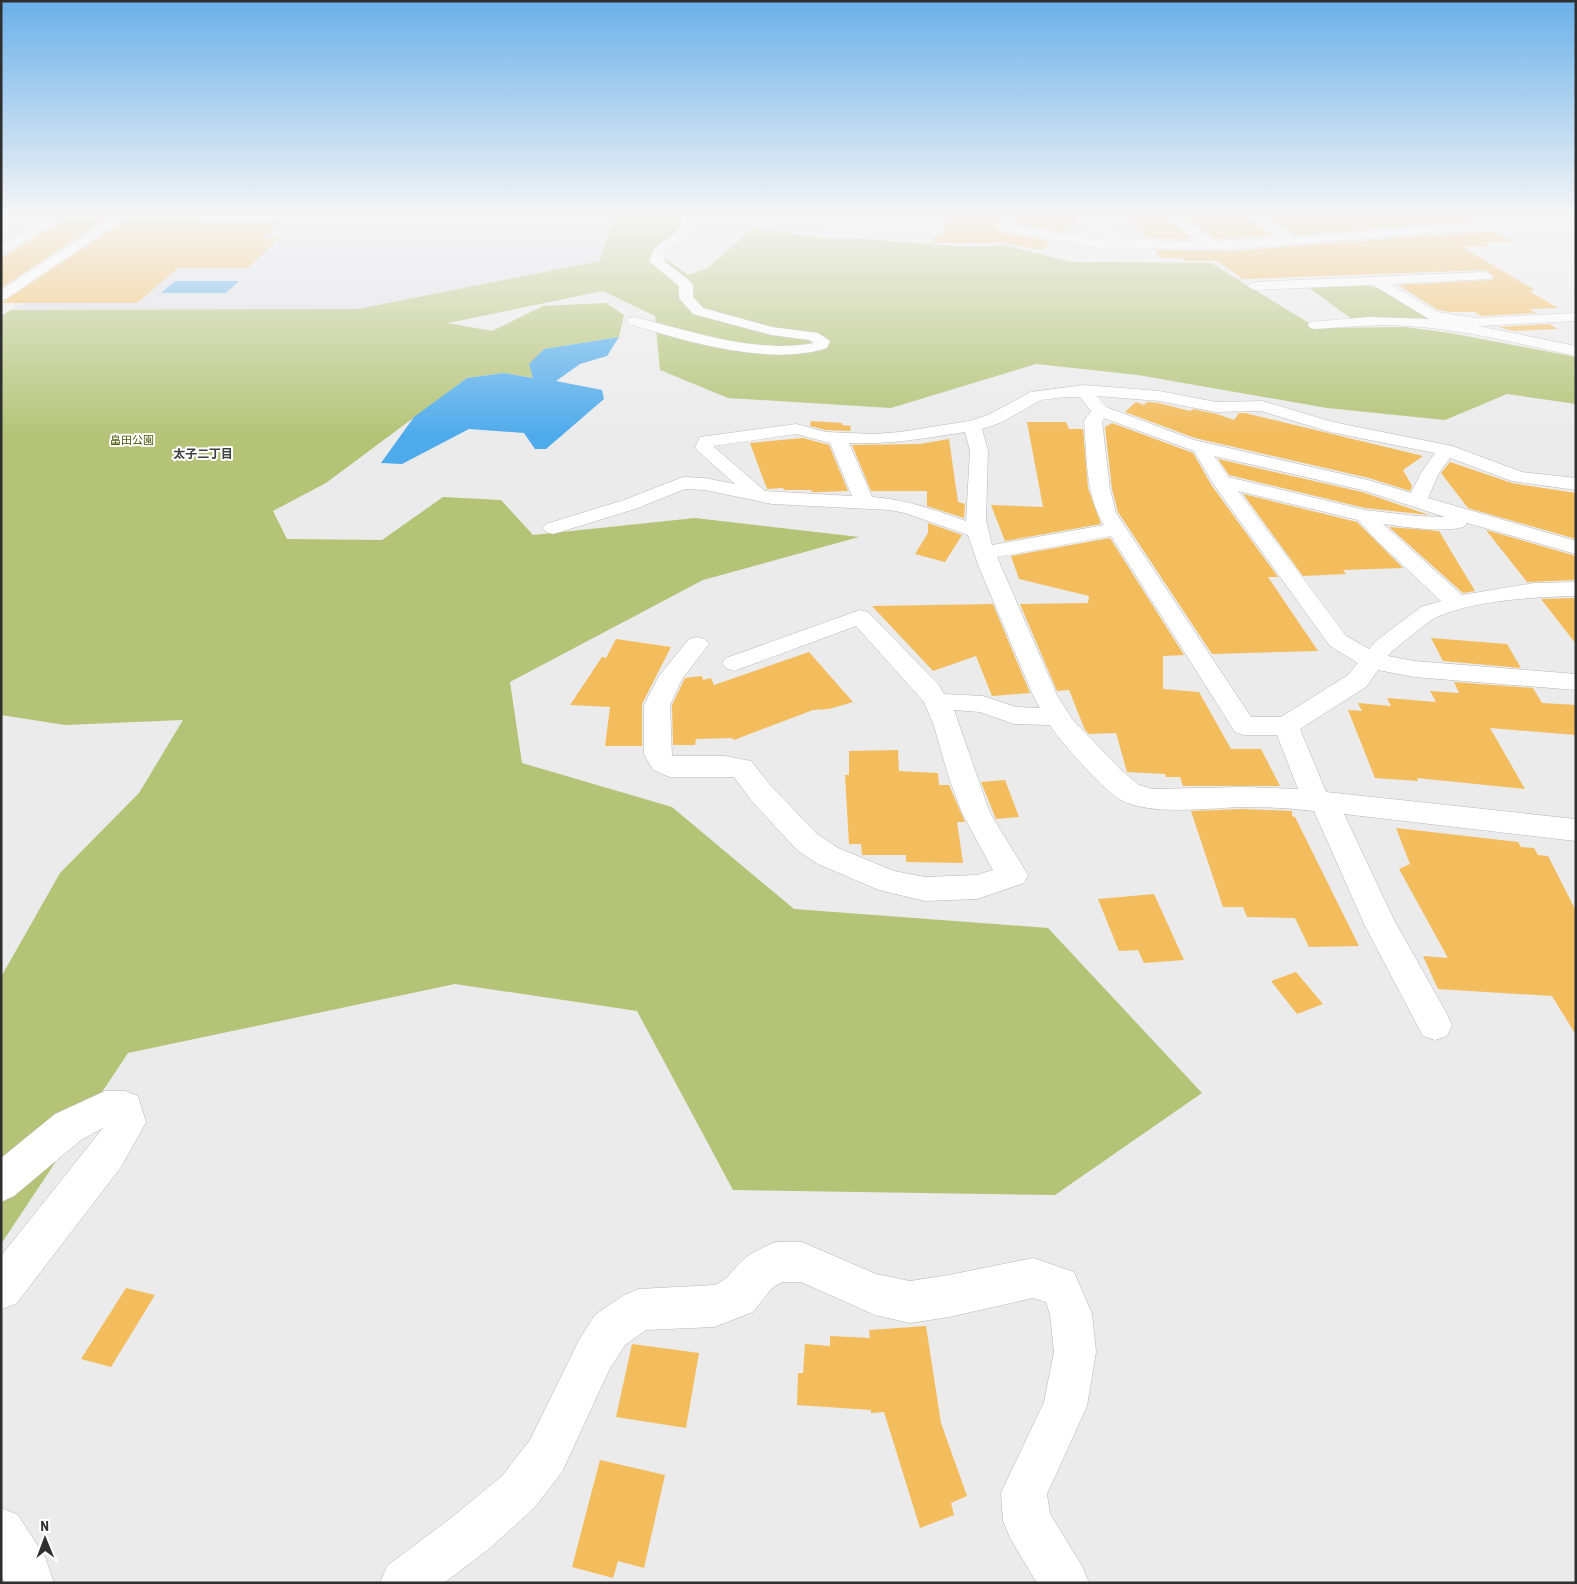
<svg xmlns="http://www.w3.org/2000/svg" width="1577" height="1584" viewBox="0 0 1577 1584" font-family="'Roboto Condensed','Noto Sans JP',sans-serif">
  <style>
    .built { fill: #dfdfe8 }
    .green { fill: #b5c377 }
    .water { fill: #4daaeb }
    .building { fill: #f3bc5c }
    .lines { fill: none; stroke-linecap: round; stroke-linejoin: round }
    .minor-casing { stroke: #b7b7b8; stroke-width: 1 }
    .minor { fill: #fff; fill-rule: evenodd }
    .labels { text-anchor: middle; dominant-baseline: central; stroke-width: 4; stroke-linejoin: round; paint-order: stroke }
    .far-park-label { font-size: 11px; fill: #4f590c; stroke: #fff }
    .far-neighbourhood-label { font-size: 12px; font-weight: bold; fill: #3f4041; stroke: #fff }
  </style>
  <rect width="100%" height="100%" fill="#ebebec"/>
  <path class="built" d="M 148,215 L 614,215 L 600,261 L 358,309 L 11,310 Z"/>
  <path class="green" d="M 614,215 L 684,215 C 681,221 679,229 674,233 C 664,243 653,249 648,263 L 669,261 L 688,275 L 708,268 L 753,228 L 822,238 L 865,239 L 969,247 L 1004,245 L 1072,262 L 1211,263 L 1317,328 L 1405,327 L 1450,333 L 1576,357 L 1576,404 L 1507,394 L 1445,420 L 1327,408 L 1138,375 L 1036,364 L 891,408 L 728,398 L 660,370 L 655,316 L 603,291 L 448,323 L 492,331 L 543,306 L 606,303 L 624,315 L 619,337 L 544,349 L 534,378 L 504,373 L 467,378 L 326,483 L 273,511 L 287,539 L 382,540 L 443,497 L 501,500 L 533,535 L 695,518 L 859,537 L 703,580 L 510,682 L 522,763 L 672,807 L 794,909 L 1048,928 L 1202,1093 L 1055,1195 L 733,1190 L 637,1011 L 455,984 L 128,1053 L 1,1244 L 1,977 L 60,873 L 139,793 L 183,720 L 65,725 L 1,715 L 1,316 L 11,310 L 358,309 L 600,261 Z
    M 1358,284 L 1378,288 L 1437,323 L 1353,320 L 1308,287 Z"/>
  <path class="water" d="M 175,281 L 239,281 L 226,293 L 161,293 Z
    M 619,337 L 607,356 L 580,364 L 556,381 L 602,390 L 604,399 L 546,449 L 535,449 L 524,433 L 469,429 L 402,464 L 381,463 L 414,417 L 467,378 L 504,373 L 533,378 L 529,364 L 544,349 Z"/>
  <path class="building" d="M 953,215 L 1001,215 L 996,226 L 1000,232 L 1052,241 L 1042,250 L 1003,243 L 930,243 L 935,237 L 944,233 L 945,230 L 942,228 Z
    M 1017,215 L 1080,215 L 1081,216 L 1063,232 L 1014,224 Z
    M 1127,215 L 1163,215 L 1192,239 L 1145,238 Z
    M 1183,215 L 1245,215 L 1273,236 L 1214,239 Z
    M 1266,215 L 1467,215 L 1477,221 L 1294,235 Z
    M 65,219 L 105,219 L 1,288 L 1,258 Z
    M 127,219 L 201,219 L 198,221 L 282,221 L 263,238 L 279,238 L 248,268 L 178,268 L 137,303 L 1,303 Z
    M 1496,232 L 1513,242 L 1483,242 L 1490,246 L 1462,247 L 1535,290 L 1529,291 L 1558,308 L 1529,309 L 1536,313 L 1481,316 L 1475,312 L 1450,312 L 1438,310 L 1398,285 L 1492,280 L 1494,276 L 1485,270 L 1243,279 L 1217,261 L 1184,261 L 1181,258 L 1160,258 L 1155,250 L 1233,251 L 1449,234 Z
    M 1549,324 L 1558,329 L 1514,331 L 1498,327 Z
    M 1136,402 L 1144,405 L 1147,402 L 1159,403 L 1190,411 L 1193,409 L 1217,414 L 1234,420 L 1239,413 L 1245,413 L 1423,456 L 1403,470 L 1412,486 L 1410,491 L 1369,478 L 1195,438 L 1125,412 Z
    M 811,421 L 842,423 L 842,425 L 851,426 L 850,431 L 826,430 L 810,426 Z
    M 1027,422 L 1066,422 L 1069,429 L 1083,429 L 1088,488 L 1101,524 L 1005,541 L 991,505 L 1043,507 Z
    M 1112,423 L 1193,453 L 1212,486 L 1278,577 L 1268,577 L 1318,651 L 1212,654 L 1118,512 L 1112,489 L 1105,427 Z
    M 803,438 L 829,445 L 848,491 L 822,492 L 812,492 L 811,490 L 784,490 L 783,488 L 767,489 L 750,443 Z
    M 949,439 L 958,502 L 965,504 L 964,518 L 927,506 L 927,491 L 871,491 L 852,445 L 920,444 Z
    M 1218,459 L 1362,492 L 1429,515 L 1365,508 L 1229,475 Z
    M 1450,462 L 1512,483 L 1576,493 L 1576,539 L 1468,508 L 1441,473 Z
    M 1243,494 L 1357,522 L 1403,568 L 1343,570 L 1346,574 L 1303,576 Z
    M 928,523 L 962,535 L 945,562 L 915,554 L 928,533 Z
    M 1389,527 L 1439,531 L 1475,591 L 1463,593 Z
    M 1486,530 L 1576,556 L 1576,580 L 1527,582 Z
    M 1110,538 L 1184,655 L 1163,656 L 1163,689 L 1199,692 L 1231,749 L 1261,749 L 1280,786 L 1183,786 L 1180,777 L 1166,777 L 1165,774 L 1127,772 L 1116,733 L 1089,734 L 1085,730 L 1069,690 L 1057,691 L 1020,604 L 1088,603 L 1089,596 L 1019,579 L 1011,556 Z
    M 1576,598 L 1576,644 L 1541,599 Z
    M 993,604 L 1030,693 L 992,696 L 976,656 L 933,671 L 872,606 Z
    M 1431,638 L 1507,644 L 1521,668 L 1443,661 Z
    M 616,639 L 671,647 L 642,704 L 642,746 L 605,746 L 610,707 L 570,705 L 602,657 L 606,658 Z
    M 809,652 L 853,702 L 829,709 L 813,710 L 734,740 L 732,738 L 696,739 L 695,745 L 673,745 L 672,705 L 685,678 L 702,676 L 703,680 L 711,678 L 714,685 Z
    M 1454,682 L 1533,688 L 1542,703 L 1576,705 L 1576,735 L 1490,728 L 1525,789 L 1417,778 L 1418,781 L 1375,778 L 1348,710 L 1362,711 L 1358,703 L 1391,706 L 1387,698 L 1436,702 L 1430,691 L 1459,693 Z
    M 898,750 L 899,771 L 938,773 L 939,785 L 949,785 L 965,822 L 957,822 L 963,863 L 906,862 L 906,855 L 862,855 L 861,844 L 849,844 L 845,775 L 849,775 L 849,751 Z
    M 1005,780 L 1019,817 L 996,819 L 981,782 Z
    M 1242,809 L 1292,811 L 1292,816 L 1295,817 L 1359,946 L 1309,947 L 1295,918 L 1247,917 L 1243,907 L 1223,907 L 1191,811 Z
    M 1396,828 L 1518,842 L 1521,847 L 1534,848 L 1538,855 L 1548,856 L 1576,911 L 1576,1035 L 1552,996 L 1438,989 L 1423,956 L 1448,958 L 1399,869 L 1410,864 Z
    M 1154,894 L 1184,960 L 1144,963 L 1138,950 L 1119,951 L 1098,899 Z
    M 1296,972 L 1323,1004 L 1297,1014 L 1271,981 Z
    M 126,1288 L 155,1295 L 111,1367 L 81,1359 Z
    M 926,1326 L 941,1423 L 967,1496 L 951,1503 L 954,1515 L 920,1528 L 884,1412 L 871,1413 L 871,1410 L 797,1405 L 798,1373 L 803,1373 L 805,1344 L 830,1346 L 830,1336 L 870,1338 L 869,1330 Z
    M 632,1344 L 699,1353 L 686,1428 L 616,1417 Z
    M 600,1460 L 665,1475 L 644,1568 L 618,1561 L 613,1578 L 572,1567 Z"/>
  <g class="lines">
    <defs>
      <path id="minor" d="M 51,215 L 66,215 L 1,255 L 1,245 Z
        M 115,215 L 130,215 L 6,299 L 1,300 L 1,290 Z
        M 685,215 L 697,215 C 694,221 693,230 688,235 C 680,243 663,246 664,261 L 691,282 L 693,285 L 693,297 L 703,308 L 772,327 L 818,333 L 830,341 L 827,348 C 770,367 685,341 629,324 L 627,321 L 629,318 L 634,317 C 692,331 753,354 814,343 L 809,340 L 771,335 L 693,314 L 679,298 L 679,286 L 650,262 C 651,244 669,241 678,230 C 681,227 683,220 685,215 Z
        M 783,215 L 937,227 L 943,231 L 937,235 L 794,223 Z
        M 1003,215 L 1015,215 L 1011,225 L 1100,240 L 1109,240 L 1082,215 L 1096,215 L 1124,240 L 1197,241 L 1165,215 L 1179,215 L 1213,241 L 1278,238 L 1247,215 L 1262,215 L 1293,237 L 1449,224 L 1576,219 L 1576,227 L 1449,232 L 1233,249 L 1100,248 L 1000,230 L 998,227 Z
        M 1485,272 L 1492,276 L 1490,279 L 1390,284 L 1437,312 L 1475,318 L 1576,313 L 1576,321 L 1478,326 L 1576,346 L 1576,356 C 1521,344 1466,330 1410,326 C 1378,324 1347,327 1315,329 L 1310,328 L 1308,325 L 1310,322 L 1369,317 L 1429,319 L 1373,285 L 1254,290 L 1247,286 L 1254,282 Z
        M 1084,385 L 1159,391 L 1216,402 L 1262,401 L 1333,422 L 1452,446 L 1522,472 L 1576,478 L 1576,490 L 1512,481 L 1450,458 L 1439,473 L 1428,498 L 1576,541 L 1576,554 L 1467,523 L 1464,527 C 1439,533 1409,527 1383,524 L 1462,595 L 1534,583 L 1576,582 L 1576,596 C 1535,597 1476,600 1439,616 C 1424,623 1406,641 1392,651 L 1388,656 L 1414,661 L 1576,674 L 1576,690 L 1414,677 L 1378,670 L 1366,687 L 1300,729 L 1326,792 L 1576,819 L 1576,841 L 1344,814 L 1394,920 L 1447,1014 L 1452,1025 L 1447,1036 L 1435,1040 L 1423,1036 L 1365,926 L 1314,811 C 1290,808 1266,807 1242,807 C 1208,808 1151,816 1121,800 C 1106,793 1059,740 1050,725 L 1014,724 L 980,712 L 954,710 L 990,813 L 1028,875 L 1024,883 L 977,899 L 925,901 L 879,890 L 818,864 L 797,850 L 751,800 L 734,777 L 670,777 L 653,770 L 644,754 L 644,705 L 659,676 L 689,639 L 697,637 L 705,639 L 709,644 L 682,679 L 670,705 L 672,756 L 725,756 L 751,761 L 771,786 L 817,834 L 838,848 L 894,871 L 925,877 L 977,875 L 993,870 L 962,813 L 949,778 L 934,726 L 924,702 L 856,626 L 742,668 L 734,671 L 726,668 L 722,663 L 726,658 L 860,610 L 868,612 L 938,684 L 944,694 L 983,696 L 1016,707 L 1040,708 L 1033,695 L 979,567 L 968,535 L 905,513 L 890,510 L 772,504 L 705,490 L 685,489 L 638,508 L 560,532 L 553,534 L 546,532 L 543,528 L 546,524 L 624,500 L 683,477 L 705,478 L 735,484 L 698,451 L 695,447 L 700,437 L 796,424 L 826,432 L 874,434 L 900,432 L 969,421 L 988,415 L 1031,392 ZM 1097,396 L 1159,401 L 1216,412 L 1261,411 L 1330,432 L 1435,453 L 1421,473 L 1411,493 L 1368,480 L 1194,440 L 1106,407 ZM 1065,397 L 1080,397 L 1091,411 L 1084,421 C 1087,455 1085,495 1104,525 L 992,545 L 986,520 L 988,451 L 982,429 L 1000,423 L 1041,400 ZM 1104,418 L 1194,451 L 1214,485 L 1330,646 L 1358,663 L 1348,675 L 1281,717 L 1251,717 L 1116,513 L 1110,489 L 1102,421 ZM 965,432 L 970,451 L 966,521 C 935,510 905,499 872,497 L 849,443 C 888,445 926,438 965,432 ZM 796,434 L 830,443 L 852,496 L 765,491 L 713,446 ZM 1214,456 L 1362,490 L 1445,517 L 1417,516 L 1365,510 L 1228,477 ZM 1238,491 L 1358,520 L 1377,541 L 1441,601 L 1421,607 L 1376,641 L 1369,649 L 1346,636 ZM 1111,536 L 1235,732 L 1244,735 L 1277,735 L 1298,789 L 1244,787 L 1152,789 L 1139,785 L 1121,770 L 1072,719 L 1057,695 L 997,557 Z
        M 105,1091 L 125,1091 L 138,1096 L 146,1122 L 121,1167 L 16,1304 L 1,1309 L 1,1256 L 103,1128 L 81,1140 L 14,1196 L 1,1202 L 1,1158 L 55,1114 Z
        M 776,1242 L 802,1242 L 876,1274 L 910,1281 L 949,1275 L 1033,1258 L 1074,1272 L 1092,1314 L 1096,1352 L 1087,1406 L 1047,1494 L 1050,1514 L 1082,1566 L 1089,1583 L 1037,1583 L 1010,1538 L 1003,1521 L 1001,1493 L 1044,1402 L 1054,1352 L 1050,1314 L 1046,1302 L 1033,1298 L 949,1317 L 910,1323 L 875,1315 L 801,1282 L 782,1282 L 772,1288 L 753,1312 L 714,1327 L 646,1330 L 625,1345 L 609,1370 L 562,1472 L 534,1508 L 490,1548 L 444,1583 L 380,1583 L 387,1566 L 456,1514 L 502,1476 L 530,1440 L 579,1340 L 595,1315 L 624,1295 L 639,1289 L 714,1285 C 728,1280 733,1269 744,1259 C 753,1252 765,1246 776,1242 Z
        M 1,1508 L 18,1515 L 45,1557 L 54,1583 L 5,1583 L 1,1576 Z"/>
    </defs>
    <use href="#minor" class="minor-casing"/>
    <use href="#minor" class="minor"/>
  </g>
  <linearGradient id="sky" x2="0" y2="1"><stop stop-color="#6ab0e9"/><stop offset="0.49" stop-color="#f6f6f6"/><stop offset="1" stop-color="#f6f6f6" stop-opacity="0"/></linearGradient>
  <rect width="1577" height="437" fill="url(#sky)"/>
  <g class="labels">
    <g class="far-park-label">
      <text x="132" y="440">畠田公園</text>
    </g>
    <g class="far-neighbourhood-label">
      <text x="203" y="454">太子二丁目</text>
    </g>
  </g>
  <rect width="1577" height="1584" fill="none" stroke="#2f2f30" stroke-width="5"/>
  <g transform="translate(45 1539) rotate(359)" stroke="#ffffff" stroke-width="4" paint-order="stroke">
  <path d="M0-4L9 19L0 12L-9 19Z" fill="#2f2f30"/>
  <text y="-8" font-size="14" font-weight="bold" text-anchor="middle" fill="#2f2f30">N</text>
  </g>
</svg>
